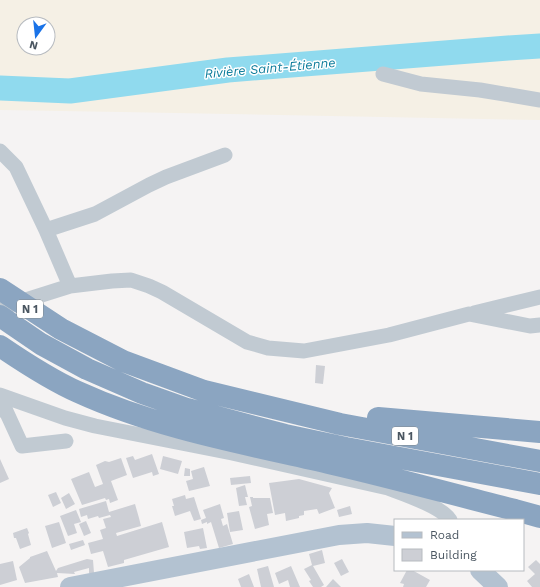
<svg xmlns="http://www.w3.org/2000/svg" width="540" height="587" viewBox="0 0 540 587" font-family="'Work Sans',sans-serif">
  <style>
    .sand { fill: #f5f0e5; fill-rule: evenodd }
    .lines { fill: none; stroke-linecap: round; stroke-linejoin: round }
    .river { stroke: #90daee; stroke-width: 25 }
    .building { fill: #cdcfd5 }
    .minor { stroke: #c1cad2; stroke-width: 15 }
    .major { stroke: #b3c2d1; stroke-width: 20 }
    .highway { stroke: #8ba5c1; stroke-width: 22 }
    .labels { text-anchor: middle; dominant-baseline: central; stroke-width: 3; stroke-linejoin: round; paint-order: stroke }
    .shield { fill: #fff; stroke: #808990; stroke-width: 1 }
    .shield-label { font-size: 11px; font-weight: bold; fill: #4a5661 }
    .water-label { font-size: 13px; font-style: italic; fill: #0c7c9b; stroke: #fff }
  </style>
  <rect width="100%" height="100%" fill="#f5f3f3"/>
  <path class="sand" d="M 0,0 L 540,0 L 540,120 L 121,112 L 0,110 ZM 24,24 L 48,24 L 48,48 L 24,48 Z"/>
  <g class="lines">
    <path class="river" d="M 0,88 L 70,91 L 228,70 L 508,48 L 540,46"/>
  </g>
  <path class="building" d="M 316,365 L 325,366 L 323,384 L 315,383 Z
    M 152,454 L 159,474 L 153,476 L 152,472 L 133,478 L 126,458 L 133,456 L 135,460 Z
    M 163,456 L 182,461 L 178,474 L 160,469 Z
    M 121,458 L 127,475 L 111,481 L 118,500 L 110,503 L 109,499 L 106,500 L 105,498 L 82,505 L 71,479 L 89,472 L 95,487 L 103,484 L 96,465 L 105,461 L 109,462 Z
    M 0,459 L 9,479 L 0,483 Z
    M 204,467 L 210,486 L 189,491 L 186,481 L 193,479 L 191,471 Z
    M 185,468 L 190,469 L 190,476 L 184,476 Z
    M 250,476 L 251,483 L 231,485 L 230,478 Z
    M 299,479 L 332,488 L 329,493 L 335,508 L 319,514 L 317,509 L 304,511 L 304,515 L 299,516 L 299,518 L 286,521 L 285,513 L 275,515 L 269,483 Z
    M 245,485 L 248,497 L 245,497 L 247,505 L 239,506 L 236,488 Z
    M 56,492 L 61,503 L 53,507 L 48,495 Z
    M 69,493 L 75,504 L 66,509 L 61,498 Z
    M 185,495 L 186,499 L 194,497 L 201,519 L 194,521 L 190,511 L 175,516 L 172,506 L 174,506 L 172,499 Z
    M 250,497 L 253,497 L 253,498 L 270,498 L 273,513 L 267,514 L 269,525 L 255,529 L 249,507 L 252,506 Z
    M 106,501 L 109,512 L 135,504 L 139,518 L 141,526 L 116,533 L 117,536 L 162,522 L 169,547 L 124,560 L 124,563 L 108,567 L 103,551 L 91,554 L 88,543 L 103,539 L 100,530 L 106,528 L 103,519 L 111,517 L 110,515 L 99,518 L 98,516 L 88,519 L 87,515 L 81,517 L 79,509 Z
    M 220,504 L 224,518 L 221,519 L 223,526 L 227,524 L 233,544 L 219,548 L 211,522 L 207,524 L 207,522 L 202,524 L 201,520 L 206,518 L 203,510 Z
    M 350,506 L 352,514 L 339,517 L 337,510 Z
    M 76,510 L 81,522 L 74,524 L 77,533 L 68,536 L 60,516 Z
    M 239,511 L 243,530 L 230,532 L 227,513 Z
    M 86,521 L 91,533 L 84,536 L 79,524 Z
    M 59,522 L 66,543 L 52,548 L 45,526 Z
    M 27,528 L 29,533 L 28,534 L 31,545 L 20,549 L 16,538 L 14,538 L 13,533 Z
    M 203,528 L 207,548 L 200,549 L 199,546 L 187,548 L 184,532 Z
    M 83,540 L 85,545 L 71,550 L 69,544 Z
    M 322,550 L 325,563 L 313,566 L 324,585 L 321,587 L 313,587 L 309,581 L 311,580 L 304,569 L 312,565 L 309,554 Z
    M 47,551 L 56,571 L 58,568 L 87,559 L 93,560 L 94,573 L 89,573 L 89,568 L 74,572 L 75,574 L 57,573 L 58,577 L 25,583 L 19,567 L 30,558 L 30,557 Z
    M 342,559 L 349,572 L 341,576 L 334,563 Z
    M 536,560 L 540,564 L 540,587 L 532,587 L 527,581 L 535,574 L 528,567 Z
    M 13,561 L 17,580 L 0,585 L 0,564 Z
    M 268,566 L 274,587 L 261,587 L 257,569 Z
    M 291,566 L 300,587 L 290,587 L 288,580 L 279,584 L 275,573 Z
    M 407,570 L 412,570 L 430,580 L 426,587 L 403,587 L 404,584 L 400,583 Z
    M 249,574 L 254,587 L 241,587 L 238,579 Z
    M 333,579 L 341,587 L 326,587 Z"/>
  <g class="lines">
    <path class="minor" d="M 383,74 L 421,84 L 480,90 L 540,100
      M 0,151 L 16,167 L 46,230 L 70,286
      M 46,230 L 95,214 L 149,185 L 166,177 L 225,155
      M 0,308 L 70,286 L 112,281 L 131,280 L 149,286 L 162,292 L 247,342 L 268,348 L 304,351 L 389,335 L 469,314 L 530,326 L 540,325
      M 474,313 L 540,297
      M 0,395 L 65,418 L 95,426 L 232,453 L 388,488 C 404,494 441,506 450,520
      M 0,410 L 6,411 L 22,446 L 66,441"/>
    <path class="major" d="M 480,570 L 498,587
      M 70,587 L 339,535 L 367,533 L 395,536"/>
    <path class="highway" d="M 0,289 L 61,329 L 123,361 L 204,391 L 340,424 L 540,461
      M 0,316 L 41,344 L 87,369 L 142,393 L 187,409 L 285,435 L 346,448 L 540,484
      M 0,346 C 25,363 51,380 78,392 C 159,429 247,444 333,464 C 394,478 455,495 515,510 L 540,517
      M 378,418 L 540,432"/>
  </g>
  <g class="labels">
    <g class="shield">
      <rect x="17" y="300" width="26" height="18" rx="3"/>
      <rect x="392" y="427" width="26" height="18" rx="3"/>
    </g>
    <g class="shield-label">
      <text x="30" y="309">N 1</text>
      <text x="405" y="436">N 1</text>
    </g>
    <g class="water-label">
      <text transform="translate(270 68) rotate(-5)">Rivière Saint-Étienne</text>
    </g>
  </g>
  <rect x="394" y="519" width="130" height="52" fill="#ffffff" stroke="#b7bbc0"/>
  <rect x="402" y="532" width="20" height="6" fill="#b3c2d1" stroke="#b7bbc0"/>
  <text x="430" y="539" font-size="12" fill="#4a5661">Road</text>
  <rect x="402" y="549" width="20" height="12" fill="#cdcfd5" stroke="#b7bbc0"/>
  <text x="430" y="559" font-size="12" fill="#4a5661">Building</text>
  <g transform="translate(36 36) rotate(195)"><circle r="19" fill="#ffffff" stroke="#b7bbc0"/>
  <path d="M0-3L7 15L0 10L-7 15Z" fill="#1a73e8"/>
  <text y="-6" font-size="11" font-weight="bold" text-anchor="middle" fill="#4a5661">N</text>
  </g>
</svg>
